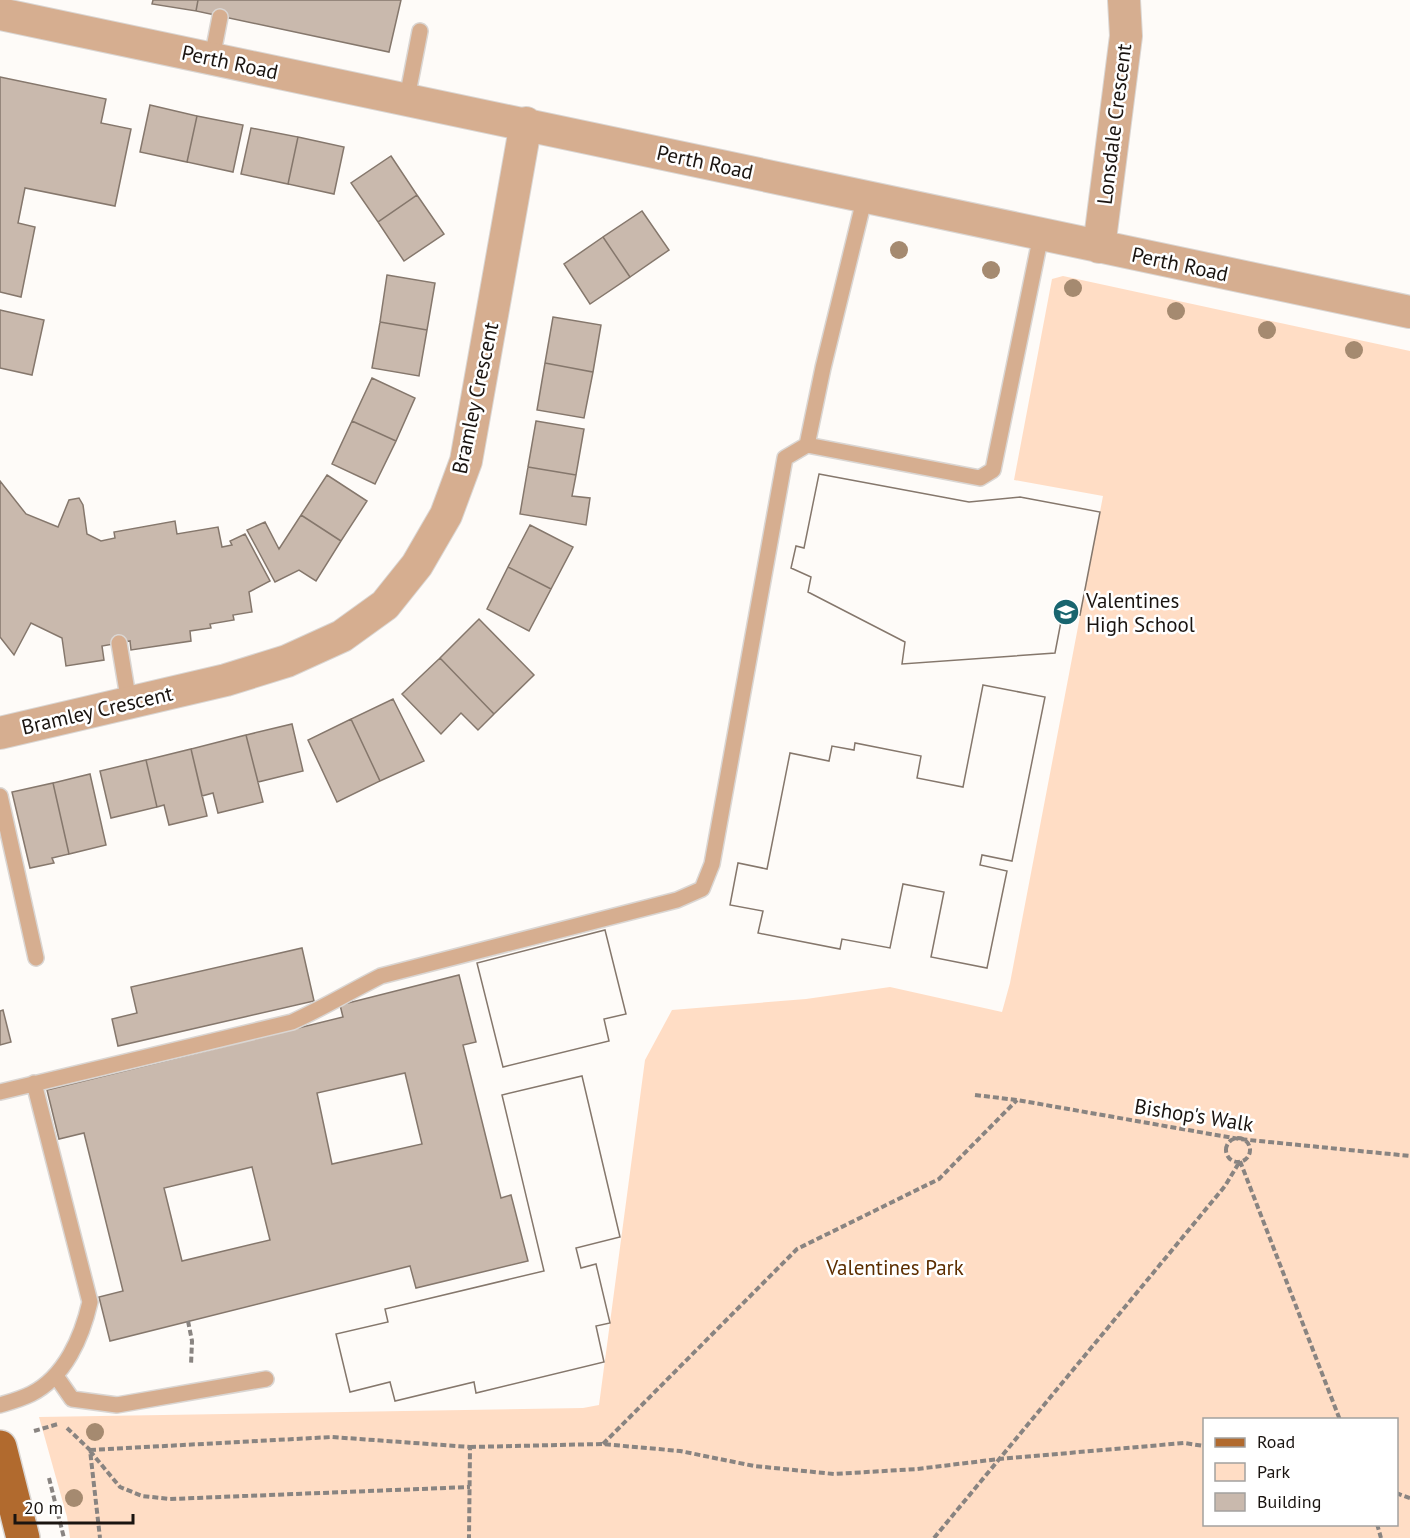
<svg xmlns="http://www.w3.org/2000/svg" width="1410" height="1538" viewBox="0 0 1410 1538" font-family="'PT Sans',sans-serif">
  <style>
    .green { fill: #ffddc5; fill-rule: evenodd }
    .building { fill: #c9b9ad; stroke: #85776c; stroke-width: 1.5; fill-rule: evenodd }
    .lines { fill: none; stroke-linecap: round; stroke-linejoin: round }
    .lane-casing { stroke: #dad6d3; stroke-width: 18 }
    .street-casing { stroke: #dad6d3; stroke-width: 34 }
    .primary-casing { stroke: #dad6d3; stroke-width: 36 }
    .path { stroke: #898481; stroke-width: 4; stroke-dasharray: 6 3; stroke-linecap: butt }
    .lane { stroke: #d6ae90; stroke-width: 15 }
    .street { stroke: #d6ae90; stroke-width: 32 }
    .primary { stroke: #b16a2e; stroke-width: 33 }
    .tree { fill: #a58a70 }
    .labels { text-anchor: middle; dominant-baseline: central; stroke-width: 5; stroke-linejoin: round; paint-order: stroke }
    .street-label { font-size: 21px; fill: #1a1410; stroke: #fff }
    .poi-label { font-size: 21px; fill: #1a1410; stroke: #fff; text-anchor: start }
    .park-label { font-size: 21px; fill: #5d2e00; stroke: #fff }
  </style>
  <rect width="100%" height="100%" fill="#fefbf8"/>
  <path class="green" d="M 1063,276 L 1410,351 L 1410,1538 L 70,1538 L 67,1517 L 39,1417 L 583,1408 L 599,1405 L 645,1060 L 672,1010 L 806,999 L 890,987 L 1002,1012 L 1010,983 L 1103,496 L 1014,480 L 1052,279 ZM 1204,1420 L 1396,1420 L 1396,1524 L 1204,1524 Z"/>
  <path class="building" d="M 153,0 L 198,0 L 196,11 L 152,4 Z
    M 198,0 L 401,0 L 389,52 L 196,11 Z
    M 0,77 L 106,99 L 101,123 L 131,129 L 115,206 L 25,188 L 18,223 L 35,227 L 21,297 L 0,292 Z
    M 150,105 L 197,116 L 187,162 L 140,152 Z
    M 197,116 L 243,125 L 233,172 L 187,162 Z
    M 251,128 L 298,137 L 288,184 L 241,174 Z
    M 298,137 L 344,147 L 334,194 L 288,184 Z
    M 391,156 L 417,195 L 378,222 L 351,183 Z
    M 417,195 L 444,234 L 404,261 L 378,222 Z
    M 642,211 L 669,250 L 630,277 L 603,237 Z
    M 603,237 L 630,277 L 590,304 L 564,264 Z
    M 387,275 L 435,283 L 427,330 L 380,322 Z
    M 0,310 L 44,320 L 32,375 L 0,368 Z
    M 553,317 L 601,325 L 593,372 L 545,363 Z
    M 380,322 L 427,330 L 419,376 L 372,368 Z
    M 545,363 L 593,372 L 584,418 L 537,410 Z
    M 372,378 L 415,398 L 396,441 L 352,421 Z
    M 352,421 L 396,441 L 375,484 L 332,464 Z
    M 536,421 L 584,429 L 576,475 L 528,467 Z
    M 528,467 L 576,475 L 572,496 L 590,498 L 586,525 L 520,514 Z
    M 819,474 L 969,502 L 1020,497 L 1100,512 L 1080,615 L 1063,611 L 1055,653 L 902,664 L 905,642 L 808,592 L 811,577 L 791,568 L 796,546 L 804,548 Z
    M 819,474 L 969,502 L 1020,497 L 1100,512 L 1080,615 L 1063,611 L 1055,653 L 902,664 L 905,642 L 808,592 L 811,577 L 791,568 L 796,546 L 804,548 Z
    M 327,475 L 367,501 L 341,541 L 301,515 Z
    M 0,481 L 26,514 L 58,527 L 69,500 L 79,498 L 83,505 L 87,534 L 101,541 L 115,538 L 114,532 L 175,521 L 177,534 L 218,527 L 222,547 L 232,545 L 230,541 L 245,534 L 270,581 L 249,592 L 252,612 L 233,615 L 234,620 L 210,624 L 211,628 L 190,631 L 191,641 L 131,650 L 130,641 L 102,646 L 104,660 L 66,666 L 62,638 L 31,623 L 14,655 L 0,637 Z
    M 301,515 L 341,541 L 316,581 L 299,570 L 275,582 L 247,530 L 265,522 L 279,549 Z
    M 530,525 L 573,547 L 551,589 L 508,567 Z
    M 508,567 L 551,589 L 529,631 L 487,609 Z
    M 479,619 L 534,675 L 494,714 L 440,658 Z
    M 440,658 L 494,714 L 478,730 L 461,713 L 441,734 L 402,694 Z
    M 983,685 L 1045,697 L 1012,861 L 982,855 L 980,865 L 1007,871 L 987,968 L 931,957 L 944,892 L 903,884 L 890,948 L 842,939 L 840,949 L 758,933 L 763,911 L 730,905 L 738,863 L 767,869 L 790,753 L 829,761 L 832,746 L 854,750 L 855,743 L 921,756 L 917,778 L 963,787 Z
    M 983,685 L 1045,697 L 1012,861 L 982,855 L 980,865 L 1007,871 L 987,968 L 931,957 L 944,892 L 903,884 L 890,948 L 842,939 L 840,949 L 758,933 L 763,911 L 730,905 L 738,863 L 767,869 L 790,753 L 829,761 L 832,746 L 854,750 L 855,743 L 921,756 L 917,778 L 963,787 Z
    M 393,699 L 424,761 L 380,781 L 351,719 Z
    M 351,719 L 380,781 L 337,802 L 308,740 Z
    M 292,724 L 303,771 L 258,782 L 246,735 Z
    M 246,735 L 263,802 L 218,813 L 213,793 L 202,796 L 191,749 Z
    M 191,749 L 207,816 L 169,825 L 164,805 L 157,807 L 146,760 Z
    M 146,760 L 157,807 L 111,818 L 100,771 Z
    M 90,774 L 106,845 L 69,854 L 53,783 Z
    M 53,783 L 69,854 L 52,858 L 54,863 L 30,868 L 12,792 Z
    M 605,930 L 626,1014 L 604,1019 L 609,1041 L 503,1067 L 477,963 Z
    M 605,930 L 626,1014 L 604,1019 L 609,1041 L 503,1067 L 477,963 Z
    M 302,948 L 314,1001 L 118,1046 L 112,1019 L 137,1013 L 131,987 Z
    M 459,975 L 476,1042 L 463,1045 L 501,1198 L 511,1195 L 528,1261 L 416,1288 L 410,1266 L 110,1341 L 99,1297 L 123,1291 L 84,1133 L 59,1139 L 47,1090 L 343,1017 L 340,1005 ZM 405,1073 L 422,1144 L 332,1164 L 317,1093 ZM 252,1167 L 270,1240 L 182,1261 L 164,1188 Z
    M 3,1010 L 11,1042 L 0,1045 L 0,1011 Z
    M 582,1076 L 620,1237 L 576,1248 L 581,1268 L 596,1264 L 610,1323 L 596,1326 L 604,1362 L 476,1393 L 474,1382 L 395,1401 L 390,1382 L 350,1392 L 336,1334 L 388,1322 L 385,1309 L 544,1271 L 502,1095 Z
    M 582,1076 L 620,1237 L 576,1248 L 581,1268 L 596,1264 L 610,1323 L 596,1326 L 604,1362 L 476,1393 L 474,1382 L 395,1401 L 390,1382 L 350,1392 L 336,1334 L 388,1322 L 385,1309 L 544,1271 L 502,1095 Z"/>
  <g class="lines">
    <defs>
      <path id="lane" d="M 212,58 L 220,17
        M 407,98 L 420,31
        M 865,196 L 823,368 L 807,445 L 980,478 L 993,470 L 1041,235
        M 119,643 L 129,703
        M 0,796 L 36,958
        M 0,1092 L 292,1022 C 323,1008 351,991 381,976 L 677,900 L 702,889 L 712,864 L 785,458 L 807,445
        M 56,1376 L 72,1399 L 117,1405 L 266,1379
        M 0,1405 C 10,1402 21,1399 31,1394 C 65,1377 82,1337 90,1302 L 34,1083"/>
      <path id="street" d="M 0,14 C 470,111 940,214 1410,312
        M 1099,247 L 1126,36 L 1124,0
        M 0,733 L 226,680 L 287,661 L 342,636 L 385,605 L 417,565 L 446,515 L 466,461 L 526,123"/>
      <path id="primary" d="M 0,1447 L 23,1538"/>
    </defs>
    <use href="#lane" class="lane-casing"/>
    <use href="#street" class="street-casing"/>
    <use href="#primary" class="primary-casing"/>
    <path class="path" d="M 975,1095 L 1017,1100 L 1239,1139 L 1410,1156
      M1226 1150a12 12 0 1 1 24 0a12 12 0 1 1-24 0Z
      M 188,1321 L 192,1341 L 191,1365
      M 67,1428 L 90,1450 L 100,1538
      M 34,1431 L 58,1424
      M 603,1444 L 797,1249 L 939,1179 L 1017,1100
      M 470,1447 L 602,1444 L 680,1451 L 754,1466 L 834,1474 L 917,1469 L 999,1459 L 1184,1443 L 1204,1446
      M 90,1450 L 332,1437 L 470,1447 L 469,1538
      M 90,1451 L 120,1487 L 142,1496 L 170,1499 L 470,1487
      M 49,1478 L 64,1538
      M 1396,1493 L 1410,1498
      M 1377,1524 L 1381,1538
      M 934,1538 L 1225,1186 L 1240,1161 L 1340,1420"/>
    <use href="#lane" class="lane"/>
    <use href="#street" class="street"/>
    <use href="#primary" class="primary"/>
  </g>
  <g class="tree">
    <circle cx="899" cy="250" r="9"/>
    <circle cx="991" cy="270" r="9"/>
    <circle cx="1073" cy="288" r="9"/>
    <circle cx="1176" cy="311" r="9"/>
    <circle cx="1267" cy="330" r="9"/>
    <circle cx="1354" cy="350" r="9"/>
    <circle cx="95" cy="1432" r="9"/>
    <circle cx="74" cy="1498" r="9"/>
  </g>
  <defs>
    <symbol id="school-disc" viewBox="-11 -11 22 22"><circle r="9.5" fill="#19656f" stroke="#fff"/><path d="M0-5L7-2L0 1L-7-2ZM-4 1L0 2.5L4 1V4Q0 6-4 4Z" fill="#fff"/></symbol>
  </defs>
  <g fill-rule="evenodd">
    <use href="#school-disc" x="1051" y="597" width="30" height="30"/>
  </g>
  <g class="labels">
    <g class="street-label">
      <text transform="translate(230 62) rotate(12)">Perth Road</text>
      <text transform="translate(1114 124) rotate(-83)">Lonsdale Crescent</text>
      <text transform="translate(705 162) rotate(12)">Perth Road</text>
      <text transform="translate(1180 264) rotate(12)">Perth Road</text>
      <text transform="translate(475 398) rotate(-78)">Bramley Crescent</text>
      <text transform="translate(97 710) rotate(-13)">Bramley Crescent</text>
      <text transform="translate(1194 1115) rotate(9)">Bishop's Walk</text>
    </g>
    <g class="poi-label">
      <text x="1086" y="600">Valentines<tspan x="1086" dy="24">High School</tspan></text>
    </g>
    <g class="park-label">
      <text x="895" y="1267">Valentines Park</text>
    </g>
  </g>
  <rect x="1203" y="1418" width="195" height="108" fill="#ffffff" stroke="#a3a19f" stroke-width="1.5"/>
  <rect x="1215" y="1438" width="30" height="9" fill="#b16a2e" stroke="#a3a19f" stroke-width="1.5"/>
  <text x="1257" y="1448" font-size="18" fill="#1a1410">Road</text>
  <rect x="1215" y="1463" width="30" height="18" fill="#ffddc5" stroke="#a3a19f" stroke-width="1.5"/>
  <text x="1257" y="1478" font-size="18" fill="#1a1410">Park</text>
  <rect x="1215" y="1493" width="30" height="18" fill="#c9b9ad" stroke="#a3a19f" stroke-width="1.5"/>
  <text x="1257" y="1508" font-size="18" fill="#1a1410">Building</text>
  <path d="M15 1514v9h118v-9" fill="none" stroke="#1a1410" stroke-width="3"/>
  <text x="24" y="1514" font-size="18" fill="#1a1410" stroke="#ffffff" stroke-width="4.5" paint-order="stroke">20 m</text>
</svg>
